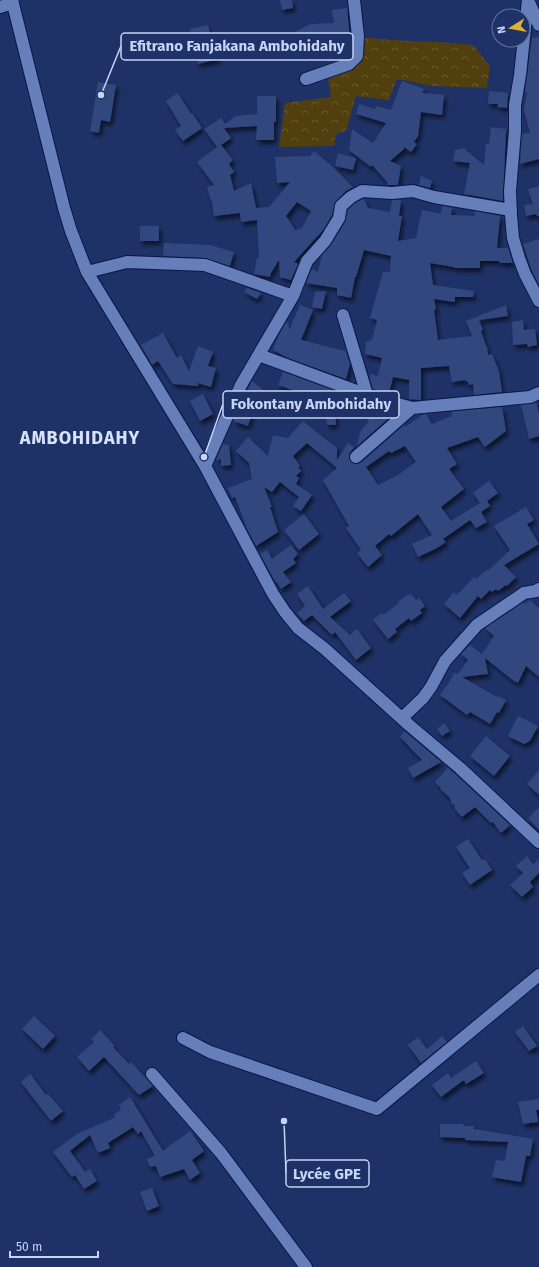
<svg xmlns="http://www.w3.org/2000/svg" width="539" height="1267" viewBox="0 0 539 1267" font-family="'Fira Sans',sans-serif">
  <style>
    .forest { fill: url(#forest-crowns) }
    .building { fill: #32477e; fill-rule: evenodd; filter: url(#shadow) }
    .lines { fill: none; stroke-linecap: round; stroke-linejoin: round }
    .minor-casing { stroke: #09174a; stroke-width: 14 }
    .minor { stroke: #667fba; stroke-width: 12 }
    .labels { text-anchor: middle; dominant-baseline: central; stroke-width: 3; stroke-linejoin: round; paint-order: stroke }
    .district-label { font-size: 18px; font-weight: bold; letter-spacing: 1px; fill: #d7e3fd; stroke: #1f3267 }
    .leader { fill: none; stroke: #c6d5f5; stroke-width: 1.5 }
    .callout-dot { fill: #c6d5f5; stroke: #1f3267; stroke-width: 1.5 }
    .callout { fill: #1f3267; stroke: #c6d5f5; stroke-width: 1.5 }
    .callout-label { font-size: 15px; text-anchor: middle; font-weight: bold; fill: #c6d5f5 }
  </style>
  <defs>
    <pattern id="forest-crowns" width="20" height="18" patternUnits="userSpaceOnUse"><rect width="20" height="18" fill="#523f0e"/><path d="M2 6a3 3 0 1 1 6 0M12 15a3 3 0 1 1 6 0" fill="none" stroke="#695a32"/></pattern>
    <filter id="shadow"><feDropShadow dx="2.5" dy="4" stdDeviation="2" flood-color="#0009"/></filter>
  </defs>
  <rect width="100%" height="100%" fill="#1f3267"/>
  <path class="forest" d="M 363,37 C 400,43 437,40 473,45 L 490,66 L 487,88 L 432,86 L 397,79 L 389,100 L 356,96 L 346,131 L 336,134 L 334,146 L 279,147 L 285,103 L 331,97 L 328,79 L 354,68 Z"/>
  <path class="building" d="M 280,0 L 292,0 L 293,8 L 282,10 Z
    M 347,8 L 350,40 L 319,40 L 324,49 L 307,57 L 295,32 L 311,24 L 334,23 L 332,10 Z
    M 208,25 L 213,46 L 216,46 L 219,59 L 198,64 L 190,29 Z
    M 539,37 L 539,159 L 520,164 L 522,134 L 530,133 L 524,110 L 527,92 L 525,92 L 532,38 Z
    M 402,81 L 424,89 L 422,93 L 444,95 L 442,115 L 421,112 L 418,136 L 414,142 L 417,144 L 411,152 L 404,147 L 404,149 L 390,161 L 401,166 L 398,185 L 387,185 L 388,183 L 372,165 L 371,167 L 349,150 L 352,129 L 373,143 L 386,123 L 356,114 L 359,104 L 375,109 L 376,106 L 391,110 Z
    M 98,82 L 116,85 L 110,122 L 101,120 L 99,133 L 90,131 Z
    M 489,91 L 508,93 L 507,108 L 497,107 L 498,104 L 488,104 Z
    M 178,93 L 191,114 L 192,113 L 202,128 L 183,141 L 175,130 L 181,126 L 166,101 Z
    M 257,96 L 276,96 L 276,122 L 274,122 L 274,140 L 256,140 L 257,126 L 224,128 L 231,138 L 221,145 L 233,160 L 229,164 L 234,172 L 230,175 L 234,191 L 251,183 L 256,208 L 269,207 L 290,182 L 277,183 L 275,157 L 310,156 L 314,151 L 332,166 L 353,187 L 346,191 L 336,201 L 332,215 L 324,229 L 294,262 L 298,264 L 291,280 L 280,277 L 279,260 L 271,273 L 270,277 L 254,274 L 257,258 L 259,258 L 257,220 L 241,222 L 240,213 L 214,216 L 212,201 L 211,201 L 207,187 L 214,185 L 197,162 L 217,147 L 205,130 L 203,130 L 221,118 L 225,124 L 236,116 L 257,114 ZM 297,202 L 311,211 L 301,230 L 298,228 L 296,231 L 286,216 Z
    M 491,127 L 506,129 L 503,201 L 464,194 L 470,163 L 453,161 L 455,150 L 465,148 L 466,151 L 467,151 L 484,165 L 486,144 L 489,144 Z
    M 338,153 L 356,158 L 353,170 L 335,166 Z
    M 421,176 L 432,181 L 430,188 L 419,185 Z
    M 539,186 L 539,216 L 537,216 L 536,214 L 526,216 L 524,205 L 533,204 L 528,189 Z
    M 364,199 L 368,208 L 390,212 L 392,200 L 401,200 L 399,216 L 402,216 L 398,241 L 416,238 L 422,210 L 441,214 L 442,206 L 452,208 L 451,215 L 475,216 L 474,211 L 500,216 L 497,248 L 508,248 L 513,263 L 500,263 L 499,261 L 480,261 L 480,268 L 454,268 L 454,267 L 430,263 L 433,285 L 474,291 L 473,297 L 455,297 L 455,302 L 434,299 L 436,309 L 434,310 L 438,340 L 472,336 L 466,321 L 506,305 L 508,316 L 479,320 L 483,330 L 481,331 L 486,346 L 487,346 L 488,355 L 492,354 L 499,371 L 502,392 L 474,395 L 473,384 L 468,385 L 468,381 L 466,382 L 465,380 L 452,382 L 449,366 L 421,368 L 421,400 L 409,399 L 409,380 L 393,377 L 389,394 L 373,389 L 370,378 L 370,374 L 378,376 L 382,358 L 365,354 L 366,342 L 372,340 L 377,320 L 370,318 L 383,272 L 390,272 L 391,256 L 364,250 L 356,277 L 355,277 L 351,298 L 337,295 L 337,288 L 306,283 L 312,269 L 318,272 L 322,255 L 331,245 L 345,222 L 348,210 L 355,203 Z
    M 140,226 L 159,226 L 159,241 L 140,241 Z
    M 539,239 L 539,285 L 532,271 L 523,244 Z
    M 164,243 L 210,245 L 234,252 L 230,266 L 206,258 L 163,256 Z
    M 247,288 L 261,293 L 257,299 L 244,292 Z
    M 326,291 L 322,309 L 312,307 L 315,292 Z
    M 300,305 L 313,310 L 301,340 L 345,351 L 345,349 L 350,364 L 346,379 L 288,358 L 273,350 L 278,337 L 286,322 L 289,324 L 289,330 Z
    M 523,320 L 524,330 L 535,329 L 537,345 L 528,347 L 527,344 L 513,345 L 512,322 Z
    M 163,333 L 177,358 L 181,355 L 189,371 L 198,346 L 213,352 L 208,366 L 216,368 L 211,387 L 197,383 L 199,386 L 173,384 L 158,361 L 152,365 L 141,345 Z
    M 283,372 L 343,394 L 342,396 L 332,397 L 332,391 L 306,395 L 278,385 Z
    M 252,381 L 266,392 L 260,404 L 256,402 L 248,426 L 233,421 Z
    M 203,394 L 213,414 L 200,421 L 190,401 Z
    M 536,402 L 539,413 L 539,436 L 529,439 L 521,405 Z
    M 371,404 L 397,411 L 357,446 L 360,432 L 368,422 Z
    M 502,407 L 506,431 L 485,447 L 478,437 L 447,448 L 457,464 L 449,469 L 464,489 L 441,507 L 451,521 L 480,503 L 473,493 L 489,481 L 498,493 L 487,501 L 490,506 L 481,512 L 487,522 L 476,528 L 470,520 L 443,539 L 446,542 L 437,548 L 418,557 L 412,544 L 432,535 L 418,514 L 391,536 L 389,534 L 375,546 L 382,555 L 368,567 L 357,553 L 361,550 L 346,528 L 349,526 L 323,480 L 337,468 L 307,443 L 293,456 L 300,466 L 298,467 L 301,471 L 296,476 L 299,478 L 296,484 L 312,495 L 301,511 L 293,506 L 299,497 L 280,482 L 272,492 L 264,487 L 272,507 L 270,507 L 278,532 L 256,546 L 246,527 L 244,520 L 235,497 L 232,498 L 228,488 L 252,479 L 249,463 L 236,451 L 248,437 L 268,456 L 273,435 L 288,438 L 303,421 L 337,448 L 337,460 L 348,443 L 354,447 L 349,454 L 349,458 L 351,462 L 357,464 L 361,463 L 404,425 L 405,427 L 424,414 L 426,414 L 432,424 L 452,416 L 451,413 L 455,411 ZM 405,446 L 416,462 L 398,475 L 378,485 L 366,467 L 389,451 L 391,453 Z
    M 335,411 L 336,425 L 327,425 L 326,412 Z
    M 223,444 L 229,445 L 231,465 L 221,466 L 221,459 L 216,460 Z
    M 526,507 L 534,520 L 527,524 L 539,544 L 504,565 L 516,577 L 507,586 L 506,585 L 498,591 L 496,589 L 492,592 L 490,590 L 481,599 L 478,596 L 460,618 L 444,604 L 454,592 L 457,595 L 474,577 L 476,579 L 488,569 L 489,570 L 510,550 L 494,526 Z
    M 304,514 L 319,534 L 299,550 L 284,530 Z
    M 291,545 L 298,554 L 293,559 L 296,563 L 283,572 L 291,582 L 281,589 L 277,582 L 276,583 L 260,554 L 267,550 L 272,559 Z
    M 308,586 L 323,609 L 344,593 L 351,601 L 330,617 L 350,635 L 357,629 L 371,648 L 356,660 L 335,632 L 332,635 L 312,615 L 304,621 L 297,613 L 305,606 L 297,594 Z
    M 409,594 L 409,595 L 411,594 L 416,600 L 419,598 L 425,606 L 420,610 L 422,613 L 411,621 L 409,618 L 395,629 L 397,632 L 388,639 L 373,620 L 382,613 L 383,615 L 399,603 L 398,602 Z
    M 530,600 L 539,608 L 539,677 L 526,666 L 518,683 L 515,681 L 515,682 L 485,658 L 488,674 L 462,677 L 497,697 L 497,696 L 506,700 L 499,713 L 497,712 L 490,724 L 470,712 L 467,715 L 440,695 L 446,686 L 447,686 L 454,673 L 458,674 L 468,660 L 461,654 L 470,645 L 482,654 L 494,636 L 485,628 L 524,602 L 525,604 Z
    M 518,716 L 538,726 L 530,741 L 524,744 L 508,736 Z
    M 444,723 L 450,731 L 442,736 L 437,729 Z
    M 404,731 L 441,762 L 413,778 L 408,768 L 422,760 L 400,737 Z
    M 486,736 L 510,756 L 494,776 L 470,756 Z
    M 448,768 L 455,774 L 510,825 L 501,833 L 493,822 L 491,823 L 475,807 L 462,817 L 455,809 L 454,804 L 452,805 L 450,798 L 440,789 L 441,788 L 435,782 Z
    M 539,770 L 539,795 L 527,784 Z
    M 539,807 L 539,830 L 528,818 Z
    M 468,839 L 482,860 L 485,859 L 492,870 L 470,885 L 462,873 L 470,868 L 456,847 Z
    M 527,856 L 533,864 L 539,859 L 539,873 L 530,882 L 533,887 L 522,897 L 510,885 L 523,873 L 516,866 Z
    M 34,1016 L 55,1036 L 43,1049 L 22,1029 Z
    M 523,1026 L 537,1046 L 529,1051 L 515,1032 Z
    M 100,1030 L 115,1046 L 113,1047 L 129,1064 L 131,1062 L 153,1086 L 139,1095 L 104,1057 L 89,1071 L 77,1057 L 94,1042 L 91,1039 Z
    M 442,1036 L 447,1042 L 421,1063 L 408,1045 L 418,1037 L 427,1049 Z
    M 476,1061 L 484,1073 L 466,1084 L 464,1080 L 441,1097 L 432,1085 L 448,1073 L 451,1078 Z
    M 30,1074 L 46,1095 L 48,1094 L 63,1111 L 51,1121 L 21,1082 Z
    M 130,1097 L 163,1151 L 190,1131 L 204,1151 L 192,1160 L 200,1173 L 190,1180 L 184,1169 L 160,1177 L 156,1166 L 150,1167 L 147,1159 L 155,1156 L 141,1131 L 138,1134 L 133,1127 L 108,1143 L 110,1148 L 98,1153 L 90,1135 L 70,1151 L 85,1172 L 90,1169 L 97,1181 L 84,1189 L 75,1175 L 72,1177 L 53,1152 L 77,1134 L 116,1117 L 114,1115 L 121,1109 L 119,1105 Z
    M 539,1099 L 539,1110 L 536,1110 L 538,1122 L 523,1124 L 518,1102 Z
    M 440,1124 L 464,1124 L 463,1126 L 474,1126 L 474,1129 L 533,1139 L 530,1156 L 526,1156 L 521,1182 L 492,1177 L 496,1160 L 505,1161 L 508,1142 L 465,1140 L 465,1138 L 440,1137 Z
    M 152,1188 L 159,1206 L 147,1211 L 140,1192 Z"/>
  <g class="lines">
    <defs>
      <path id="minor" d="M 12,0 L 64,208 L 71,231 L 87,272 L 205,466 L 273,594 L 285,612 L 298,628 L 325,649 L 409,725 L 460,768 L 539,842
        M 528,0 L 520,75 L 515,105 L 515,131 L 510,191 L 511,215 L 513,238 L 519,258 L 525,274 L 539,301
        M 528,0 L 539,25
        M 0,7 L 13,3
        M 306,79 L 349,64 L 357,56 L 358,36 L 354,0
        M 87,272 L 127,262 L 205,265 L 293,296 L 241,385 L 205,466
        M 293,296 L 307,261 L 325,241 L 339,218 L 341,206 L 351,197 L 362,191 L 392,193 L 413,191 L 434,197 L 511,210
        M 343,315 L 367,395
        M 259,355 L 367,395 L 412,408 L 530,397 L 539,393
        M 356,457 L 412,408
        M 402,718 L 423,698 L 431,687 L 445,661 L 477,625 L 524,593 L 536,591 L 539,589
        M 183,1038 L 210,1052 L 377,1109 L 539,975
        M 152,1074 L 221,1153 L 306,1267"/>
    </defs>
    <use href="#minor" class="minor-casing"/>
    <use href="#minor" class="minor"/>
  </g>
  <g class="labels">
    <g class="district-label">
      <text x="80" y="438">AMBOHIDAHY</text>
    </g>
  </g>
  <path class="leader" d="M101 95L121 46M204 457L223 404M284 1121L286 1173"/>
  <g class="callout-dot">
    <circle cx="101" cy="95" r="4"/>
    <circle cx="204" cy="457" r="4"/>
    <circle cx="284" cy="1121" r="4"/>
  </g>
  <g class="callout">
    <rect x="121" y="33" width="232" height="27" rx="4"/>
    <rect x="223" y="391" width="176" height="27" rx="4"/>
    <rect x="286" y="1160" width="83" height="27" rx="4"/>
  </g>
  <g class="callout-label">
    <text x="237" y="51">Efitrano Fanjakana Ambohidahy</text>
    <text x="311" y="409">Fokontany Ambohidahy</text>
    <text x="327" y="1179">Lycée GPE</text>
  </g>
  <g transform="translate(511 28) rotate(259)"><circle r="19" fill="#1f3267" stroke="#6273a0"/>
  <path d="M0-3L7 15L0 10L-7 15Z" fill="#dfb034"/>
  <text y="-6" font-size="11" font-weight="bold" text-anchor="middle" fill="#c6d5f5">N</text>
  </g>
  <path d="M10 1251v6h88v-6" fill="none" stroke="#c6d5f5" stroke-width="2"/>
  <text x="16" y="1251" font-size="12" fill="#c6d5f5" stroke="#1f3267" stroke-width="3" paint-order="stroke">50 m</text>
</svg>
